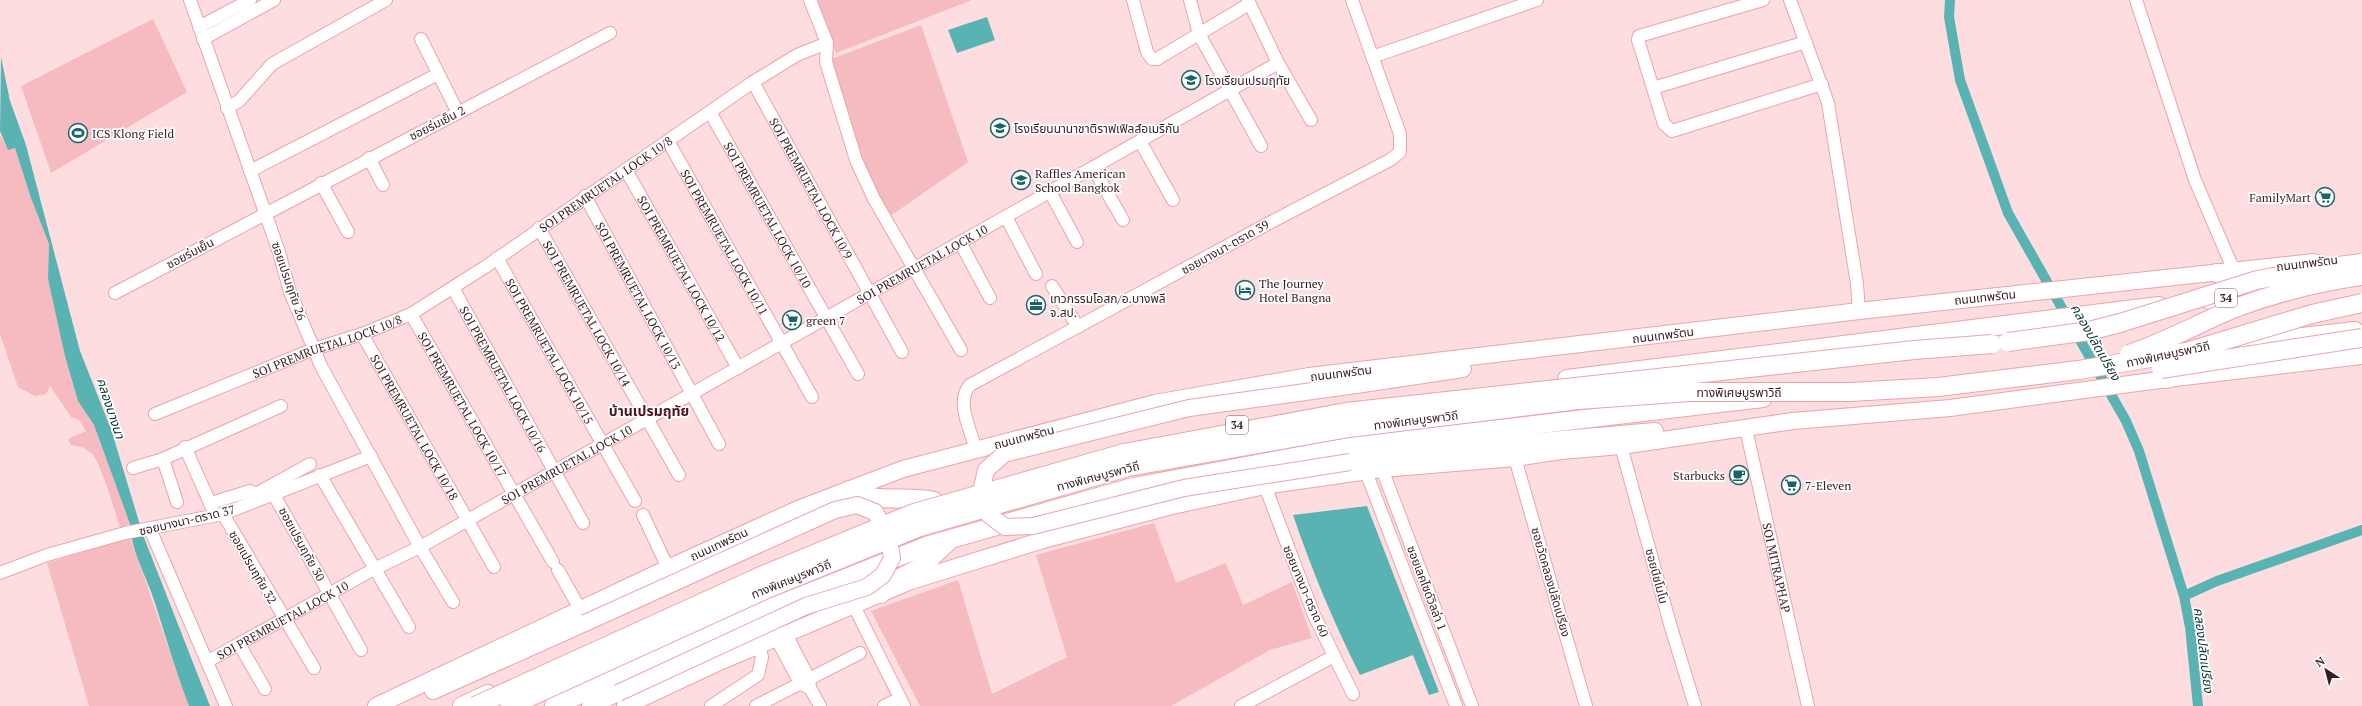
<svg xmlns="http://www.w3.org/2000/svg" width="2362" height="706" viewBox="0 0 2362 706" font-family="'PT Serif','Noto Sans Thai',serif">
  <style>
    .green { fill: #f6bbc0 }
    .water { fill: #58b3b2 }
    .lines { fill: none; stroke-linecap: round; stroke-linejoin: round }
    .canal { stroke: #58b3b2; stroke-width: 10 }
    .minor-casing { stroke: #eda3a9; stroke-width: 14 }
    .major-casing { stroke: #eda3a9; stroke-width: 18 }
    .highway-casing { stroke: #eda3a9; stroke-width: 20 }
    .minor { stroke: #fff; stroke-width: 12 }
    .major { stroke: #fff; stroke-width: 16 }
    .highway { stroke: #fff; stroke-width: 18 }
    .major-bridge-casing { stroke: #eda3a9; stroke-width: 18; stroke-linecap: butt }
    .highway-bridge-casing { stroke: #eda3a9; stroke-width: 20; stroke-linecap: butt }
    .major-bridge { stroke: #fff; stroke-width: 16 }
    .highway-bridge { stroke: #fff; stroke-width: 18 }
    .labels { text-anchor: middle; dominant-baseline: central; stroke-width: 3.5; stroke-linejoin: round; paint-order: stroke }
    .shield { fill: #fff; stroke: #746062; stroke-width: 1 }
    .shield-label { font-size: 11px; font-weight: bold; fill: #381c1f }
    .poi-label { font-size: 12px; fill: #381c1f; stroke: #fff; text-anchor: start }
    .street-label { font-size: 12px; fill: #381c1f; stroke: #fff }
    .water-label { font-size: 13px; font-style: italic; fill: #083635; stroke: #fff }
    .quarter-label { font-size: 14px; font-weight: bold; fill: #4d121d; stroke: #fff }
  </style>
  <rect width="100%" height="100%" fill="#fddddf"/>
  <path class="green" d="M 816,0 L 972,0 L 836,53 Z
    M 153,19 L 187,92 L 51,173 L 21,86 Z
    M 921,25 L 968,162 L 889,217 L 866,182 L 829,60 Z
    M 0,135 L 8,149 L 15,148 L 31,198 L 49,244 L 48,279 L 78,401 L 94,425 L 130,524 L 120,528 C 116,513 101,465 93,455 C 87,448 79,446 71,445 L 68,439 L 86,431 L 79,420 L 71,417 L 50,386 L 46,394 L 35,396 L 18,387 L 0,334 Z
    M 1154,523 L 1176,583 L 1226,563 L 1243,605 L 1292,582 L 1312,638 L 1270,650 L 1171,706 L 920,706 L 871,611 L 958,580 L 992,694 L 1067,657 L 1036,555 Z
    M 130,538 C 151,594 168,650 189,706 L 89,706 L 47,563 Z"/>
  <path class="water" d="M 987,17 L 995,40 L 957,53 L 948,30 Z
    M 1,57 L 10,101 L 26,145 L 80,351 L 111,429 L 143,535 L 210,706 L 189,706 C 176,672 166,638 155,603 C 147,577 131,552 130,524 L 94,425 L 78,401 L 65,356 L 48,279 L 49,244 L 31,198 L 15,148 L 8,150 L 0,131 Z
    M 1367,506 L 1439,692 L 1429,695 L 1413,655 L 1360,675 C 1334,623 1312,571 1293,515 Z"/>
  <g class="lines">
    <path class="canal" d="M 1950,0 L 1949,17 L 1960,80 L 2008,213 L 2126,421 L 2139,451 L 2184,596 L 2190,627 L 2198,706
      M 2184,596 L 2217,581 L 2362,530"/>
    <defs>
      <g id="minor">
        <path d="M 190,0 L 279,252 L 290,292 L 321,366 L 420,547 L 453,602"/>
        <path d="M 810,0 L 827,43 L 826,62 L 856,160 L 874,199 L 961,350"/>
        <path d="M 1133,0 L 1147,52 L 1152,59 L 1157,59 L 1249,4"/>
        <path d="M 1190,0 L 1199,34 L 1261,146"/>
        <path d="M 1248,0 L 1278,63 L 1311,120"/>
        <path d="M 1763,0 L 1639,36 L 1638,40 L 1664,124 L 1672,131 L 1822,84"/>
        <path d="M 1790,0 L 1828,103 L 1857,284 L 1859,311"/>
        <path d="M 2136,0 L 2195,180 L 2234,271"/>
        <path d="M 199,27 L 250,0"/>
        <path d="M 203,39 L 274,0"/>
        <path d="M 421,39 L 458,113"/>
        <path d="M 1372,57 L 1537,0"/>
        <path id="s1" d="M 753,82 L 902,352"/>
        <path d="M 1653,88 L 1806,42"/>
        <path d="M 227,108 L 239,101 L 272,64 L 386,0"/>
        <path id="s2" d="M 710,112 L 858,374"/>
        <path id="s3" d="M 668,141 L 812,397"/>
        <path d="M 1140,141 L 1173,200"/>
        <path d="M 369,158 L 383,185"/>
        <path d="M 1093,168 L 1123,220"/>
        <path id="s4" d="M 626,170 L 738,368"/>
        <path d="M 250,171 L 438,74"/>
        <path d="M 321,183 L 348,232"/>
        <path d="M 1050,192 L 1077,242"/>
        <path id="s5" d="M 585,196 L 719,444"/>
        <path d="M 1006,217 L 1036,274"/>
        <path id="s6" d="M 539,228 L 679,475"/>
        <path d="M 960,242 L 990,298"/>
        <path id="s7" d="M 497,258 L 635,501"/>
        <path d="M 1052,286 L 1078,327"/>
        <path id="s8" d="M 453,288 L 583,523"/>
        <path d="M 115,293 L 610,33"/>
        <path id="s9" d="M 411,314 L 553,562"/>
        <path id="s10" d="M 362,334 L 494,567"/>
        <path id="s11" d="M 155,414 L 314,349 L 362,334 L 411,314 L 485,267 L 753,82 L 797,55 L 827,43"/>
        <path id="s12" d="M 1746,429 L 1808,706"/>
        <path d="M 1621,446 L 1670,624 L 1695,706"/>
        <path d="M 185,447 L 213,510"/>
        <path d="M 976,450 C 971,431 955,401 970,385 L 1273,221 L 1390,160 L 1400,152 L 1400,134 L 1352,0"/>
        <path d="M 1515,458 L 1586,706"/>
        <path d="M 163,459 L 177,502"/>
        <path d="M 133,468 L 163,459 L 281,406"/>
        <path d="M 1382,469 L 1472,706"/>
        <path d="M 1366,472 L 1456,706"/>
        <path d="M 320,475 L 409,627"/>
        <path d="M 1265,486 L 1314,615 L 1353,694"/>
        <path d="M 274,495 L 361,650"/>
        <path d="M 211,503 L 250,491 L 256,494 L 310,464"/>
        <path d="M 223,514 L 314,668"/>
        <path d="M 643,515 L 668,568"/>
        <path d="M 150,529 L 226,706"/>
        <path d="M 558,570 L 580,609"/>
        <path d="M 0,573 L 47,555 L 125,533 L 223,514 L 371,456"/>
        <path d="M 854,606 L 904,706"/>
        <path d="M 786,634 L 809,679 L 810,688 L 820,706"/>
        <path d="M 776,638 L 800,683 L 807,687"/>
        <path d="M 239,644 L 265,689"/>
        <path id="s13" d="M 208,661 L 374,569 L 420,547 L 1278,63"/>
        <path d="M 711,706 L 758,675 L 762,657 L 759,645"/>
        <path d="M 756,706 L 860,653"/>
        <path d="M 884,706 L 892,702"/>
        <path d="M 1241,706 L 1334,656"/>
      </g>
      <path id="major" d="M 1356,385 L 1463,369
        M 1350,462 L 1540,441 L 1655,431
        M 433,691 L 585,623
        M 376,706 L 668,568 L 798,509 L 903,469 L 1155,403 L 1309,376 L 1859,311 L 2314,262
        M 590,706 L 618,693
        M 625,706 L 717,663 L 911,581 L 1043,540 L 1172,506 L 1265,486 L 1382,469 L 1515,458 L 1561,451 L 1621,446 L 1793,421 L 1950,408 L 2167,379 L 2362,356"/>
      <path id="highway" d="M 2216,273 L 2258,283
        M 2210,300 L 2268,292
        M 2222,346 L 2355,331
        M 1567,379 L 2159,306
        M 2167,379 L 2196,367
        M 849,490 C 881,505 903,494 934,501
        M 881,594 L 886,585 L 921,567 L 949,541
        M 462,706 L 488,694
        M 554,706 L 775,606 L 926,546 L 1133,487 L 1353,446 L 1763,398"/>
    </defs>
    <use href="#minor" class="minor-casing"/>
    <use href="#major" class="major-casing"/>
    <use href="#highway" class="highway-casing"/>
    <use href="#minor" class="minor"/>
    <use href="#major" class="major"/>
    <use href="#highway" class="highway"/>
    <defs>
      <path id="major-bridge" d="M 1350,462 L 1184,488 L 1033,526 L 1005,527 L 989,515 L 981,492 L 986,470 L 1004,454 L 1189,408 L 1356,385
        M 585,623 L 835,510 L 857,505 L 875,512 L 888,534 L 892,558 L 883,575 L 867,587 L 806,606 L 618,693"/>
      <path id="highway-bridge" d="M 2008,342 L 2089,331 L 2120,323 L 2257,280 L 2323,268 L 2362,263
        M 2129,354 C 2166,342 2199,323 2235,308 C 2275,293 2320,282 2362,276
        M 2161,369 L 2362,338
        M 475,706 L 761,576 L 914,513 L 1124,453 L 1346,412 L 1914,350 L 1992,344
        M 510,706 L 767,589 L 920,527 L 1128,467 L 1349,428 L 1578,400 L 1690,392 L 1850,392 L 1938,387 L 2079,370 L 2186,352 L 2312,314 L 2362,303"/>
    </defs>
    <use href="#major-bridge" class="major-bridge-casing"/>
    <use href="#highway-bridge" class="highway-bridge-casing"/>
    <use href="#major-bridge" class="major-bridge"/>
    <use href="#highway-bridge" class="highway-bridge"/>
  </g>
  <defs>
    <symbol id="school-ring" viewBox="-11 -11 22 22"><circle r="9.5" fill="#fff" stroke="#176665" stroke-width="1.5"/><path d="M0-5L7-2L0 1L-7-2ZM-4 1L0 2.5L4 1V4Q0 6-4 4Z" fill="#176665"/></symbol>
    <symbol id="university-ring" viewBox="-11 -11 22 22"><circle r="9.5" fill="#fff" stroke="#176665" stroke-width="1.5"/><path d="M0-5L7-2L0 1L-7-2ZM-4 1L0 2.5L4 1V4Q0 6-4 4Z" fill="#176665"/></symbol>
    <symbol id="stadium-ring" viewBox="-11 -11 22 22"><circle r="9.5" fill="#fff" stroke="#176665" stroke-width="1.5"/><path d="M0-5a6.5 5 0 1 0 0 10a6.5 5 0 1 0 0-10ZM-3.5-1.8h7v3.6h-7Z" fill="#176665"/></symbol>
    <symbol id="supermarket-ring" viewBox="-11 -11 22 22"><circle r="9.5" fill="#fff" stroke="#176665" stroke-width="1.5"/><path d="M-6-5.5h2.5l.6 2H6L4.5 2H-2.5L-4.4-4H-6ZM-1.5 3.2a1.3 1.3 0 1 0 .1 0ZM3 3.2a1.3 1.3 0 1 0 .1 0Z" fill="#176665"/></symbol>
    <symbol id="hotel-ring" viewBox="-11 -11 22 22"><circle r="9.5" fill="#fff" stroke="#176665" stroke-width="1.5"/><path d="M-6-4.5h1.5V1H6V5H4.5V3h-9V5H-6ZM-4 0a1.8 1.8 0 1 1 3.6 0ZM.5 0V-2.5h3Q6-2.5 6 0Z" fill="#176665"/></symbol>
    <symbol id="office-ring" viewBox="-11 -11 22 22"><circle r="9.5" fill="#fff" stroke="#176665" stroke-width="1.5"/><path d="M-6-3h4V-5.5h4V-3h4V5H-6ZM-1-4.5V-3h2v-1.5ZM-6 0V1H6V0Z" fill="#176665"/></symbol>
    <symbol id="cafe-ring" viewBox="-11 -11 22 22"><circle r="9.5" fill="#fff" stroke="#176665" stroke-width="1.5"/><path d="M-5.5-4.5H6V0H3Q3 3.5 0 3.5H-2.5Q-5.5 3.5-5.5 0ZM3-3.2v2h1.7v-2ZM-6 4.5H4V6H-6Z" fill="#176665"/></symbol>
  </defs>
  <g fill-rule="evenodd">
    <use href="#school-ring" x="1180" y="69" width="22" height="22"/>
    <use href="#university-ring" x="989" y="117" width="22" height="22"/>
    <use href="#stadium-ring" x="67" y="122" width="22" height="22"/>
    <use href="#school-ring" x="1010" y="169" width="22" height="22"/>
    <use href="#supermarket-ring" x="2314" y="186" width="22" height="22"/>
    <use href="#hotel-ring" x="1234" y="279" width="22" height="22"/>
    <use href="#office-ring" x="1025" y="294" width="22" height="22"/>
    <use href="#supermarket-ring" x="781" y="309" width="22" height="22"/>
    <use href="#cafe-ring" x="1728" y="464" width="22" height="22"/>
    <use href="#supermarket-ring" x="1780" y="474" width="22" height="22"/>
  </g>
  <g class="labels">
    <g class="shield">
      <rect x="2215" y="289" width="22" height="18" rx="3"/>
      <rect x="1226" y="416" width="22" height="18" rx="3"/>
    </g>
    <g class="shield-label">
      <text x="2226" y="298">34</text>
      <text x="1237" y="425">34</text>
    </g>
    <g class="poi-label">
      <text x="1205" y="80">โรงเรียนเปรมฤทัย</text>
      <text x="1014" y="128">โรงเรียนนานาชาติราฟเฟิลส์อเมริกัน</text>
      <text x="92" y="133">ICS Klong Field</text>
      <text x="1035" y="173">Raffles American<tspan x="1035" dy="14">School Bangkok</tspan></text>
      <text x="2311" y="197" text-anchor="end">FamilyMart</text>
      <text x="1259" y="283">The Journey<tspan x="1259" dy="14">Hotel Bangna</tspan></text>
      <text x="1050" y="298">เทวกรรมโอสก/อ.บางพลี<tspan x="1050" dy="14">จ.สป.</tspan></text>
      <text x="806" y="320">green 7</text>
      <text x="1725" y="475" text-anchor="end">Starbucks</text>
      <text x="1805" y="485">7-Eleven</text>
    </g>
    <g class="street-label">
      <text transform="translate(437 123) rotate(-27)">ซอยร่มเย็น 2</text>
      <text stroke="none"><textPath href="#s11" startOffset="509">SOI PREMRUETAL LOCK 10/8</textPath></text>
      <text stroke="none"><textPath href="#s1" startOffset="121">SOI PREMRUETAL LOCK 10/9</textPath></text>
      <text stroke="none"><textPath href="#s2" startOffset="118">SOI PREMRUETAL LOCK 10/10</textPath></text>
      <text stroke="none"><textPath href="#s3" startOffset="116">SOI PREMRUETAL LOCK 10/11</textPath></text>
      <text transform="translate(1225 247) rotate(-29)">ซอยบางนา-ตราด 39</text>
      <text transform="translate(190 253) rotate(-28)">ซอยร่มเย็น</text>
      <text transform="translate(2307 263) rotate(-7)">ถนนเทพรัตน</text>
      <text stroke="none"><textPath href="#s13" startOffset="817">SOI PREMRUETAL LOCK 10</textPath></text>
      <text stroke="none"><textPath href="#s4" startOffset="113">SOI PREMRUETAL LOCK 10/12</textPath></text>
      <text transform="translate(289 281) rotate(71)">ซอยเปรมฤทัย 26</text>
      <text stroke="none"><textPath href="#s5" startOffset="113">SOI PREMRUETAL LOCK 10/13</textPath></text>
      <text transform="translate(1985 297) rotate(-6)">ถนนเทพรัตน</text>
      <text stroke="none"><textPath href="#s6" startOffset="98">SOI PREMRUETAL LOCK 10/14</textPath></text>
      <text transform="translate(1663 335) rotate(-7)">ถนนเทพรัตน</text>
      <text stroke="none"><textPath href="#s11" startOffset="185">SOI PREMRUETAL LOCK 10/8</textPath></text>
      <text stroke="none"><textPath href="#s7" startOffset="107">SOI PREMRUETAL LOCK 10/15</textPath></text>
      <text transform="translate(2168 354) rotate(-12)">ทางพิเศษบูรพาวิถี</text>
      <text transform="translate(1341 373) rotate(-7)">ถนนเทพรัตน</text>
      <text stroke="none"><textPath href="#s8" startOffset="104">SOI PREMRUETAL LOCK 10/16</textPath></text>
      <text x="1739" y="392">ทางพิเศษบูรพาวิถี</text>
      <text stroke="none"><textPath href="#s9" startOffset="104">SOI PREMRUETAL LOCK 10/17</textPath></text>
      <text transform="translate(1416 420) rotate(-7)">ทางพิเศษบูรพาวิถี</text>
      <text stroke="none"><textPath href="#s10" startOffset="107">SOI PREMRUETAL LOCK 10/18</textPath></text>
      <text transform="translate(1024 437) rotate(-15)">ถนนเทพรัตน</text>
      <text stroke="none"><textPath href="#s13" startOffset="409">SOI PREMRUETAL LOCK 10</textPath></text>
      <text transform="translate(1098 476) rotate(-15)">ทางพิเศษบูรพาวิถี</text>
      <text transform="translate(187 520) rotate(-13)">ซอยบางนา-ตราด 37</text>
      <text transform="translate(302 544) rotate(61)">ซอยเปรมฤทัย 30</text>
      <text transform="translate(719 544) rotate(-25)">ถนนเทพรัตน</text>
      <text transform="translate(253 567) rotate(60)">ซอยเปรมฤทัย 32</text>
      <text stroke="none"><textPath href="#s12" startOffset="142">SOI MITRAPHAP</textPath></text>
      <text transform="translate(1657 576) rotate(75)">ซอยนีชโมโน</text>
      <text transform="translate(791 579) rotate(-22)">ทางพิเศษบูรพาวิถี</text>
      <text transform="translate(1551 582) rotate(74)">ซอยวัดคลองปลัดเปรียง</text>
      <text transform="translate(1427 588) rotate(69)">ซอยเลคไซด์วิลล่า 1</text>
      <text transform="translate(1306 591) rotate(67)">ซอยบางนา-ตราด 60</text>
      <text stroke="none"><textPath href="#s13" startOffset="85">SOI PREMRUETAL LOCK 10</textPath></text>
    </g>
    <g class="water-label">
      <text transform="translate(2096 342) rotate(60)">คลองปลัดเปรียง</text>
      <text transform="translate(111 408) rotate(72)">คลองบางนา</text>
      <text transform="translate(2204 650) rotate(83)">คลองปลัดเปรียง</text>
    </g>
    <g class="quarter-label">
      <text x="649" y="410">บ้านเปรมฤทัย</text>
    </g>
  </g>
  <g transform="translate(2326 670) rotate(324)" stroke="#ffffff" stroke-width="3" paint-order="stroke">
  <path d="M0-3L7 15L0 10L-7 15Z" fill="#381c1f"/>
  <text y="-6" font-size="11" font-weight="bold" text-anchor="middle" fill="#381c1f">N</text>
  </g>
</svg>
